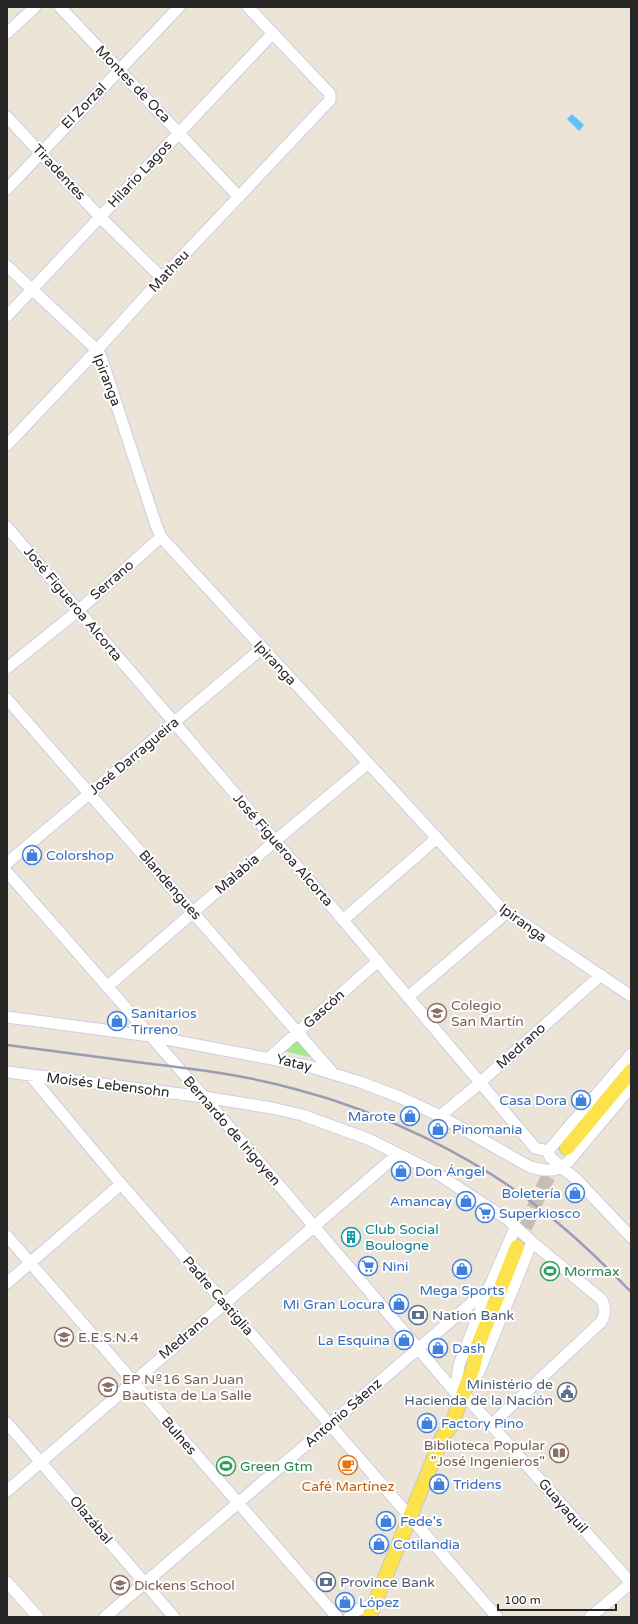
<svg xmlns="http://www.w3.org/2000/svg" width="638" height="1624" viewBox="0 0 638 1624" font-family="'Varela Round',sans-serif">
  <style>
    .green { fill: #a5e88d }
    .water { fill: #5fc3f8 }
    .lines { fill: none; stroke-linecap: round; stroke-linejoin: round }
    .major-tunnel { stroke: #c4beb4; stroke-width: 14; stroke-dasharray: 14 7; stroke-linecap: butt }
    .minor-casing { stroke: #cccee2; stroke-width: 13 }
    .major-casing { stroke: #c7c7c7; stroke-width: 16 }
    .minor { stroke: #fff; stroke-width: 11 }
    .major { stroke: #fce24b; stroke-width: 14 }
    .rail { stroke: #9a9bb4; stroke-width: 2.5 }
    .labels { text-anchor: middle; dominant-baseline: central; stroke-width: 4; stroke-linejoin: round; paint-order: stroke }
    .street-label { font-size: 14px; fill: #272727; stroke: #fff }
    .shop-label { font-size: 14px; fill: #366cbe; stroke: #fff; text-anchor: start }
    .education-label { font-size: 14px; fill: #785e54; stroke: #fff; text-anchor: start }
    .culture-label { font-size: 14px; fill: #0d838f; stroke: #fff; text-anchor: start }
    .leisure-label { font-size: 14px; fill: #27864d; stroke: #fff; text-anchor: start }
    .service-label { font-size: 14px; fill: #4e5e75; stroke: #fff; text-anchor: start }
    .food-label { font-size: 14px; fill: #c56008; stroke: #fff }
  </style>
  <rect width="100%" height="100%" fill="#ebe4d7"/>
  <path class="green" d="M 297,1040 L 313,1058 L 284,1051 Z"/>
  <path class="water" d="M 572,114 L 584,125 L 579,131 L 567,119 Z"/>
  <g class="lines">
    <path class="major-tunnel" d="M 517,1247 C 532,1213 544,1177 567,1148"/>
    <defs>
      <path id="minor" d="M 60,7 L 239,197
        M 7,33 L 35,7
        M 7,117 L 100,217 L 162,278
        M 7,189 L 179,7
        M 7,266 L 97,350 L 101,357 L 156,525 L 161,537 L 501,908 L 631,996
        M 7,316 L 273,33
        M 7,445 L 97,350 L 162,278 L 330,100 L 330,94 L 248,7
        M 7,527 L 343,920 L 531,1143 L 535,1148 L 548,1151
        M 7,668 L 79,610 L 161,537
        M 7,699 L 332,1072
        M 7,863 L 261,649
        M 7,872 L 204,1097 L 455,1392
        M 343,920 L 437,838
        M 107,987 L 275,841 L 368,763
        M 408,997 L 506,913
        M 7,1017 L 150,1036 L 308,1066 L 360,1082 L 402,1098 L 440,1116 L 530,1167 L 544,1170 L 553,1170 L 562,1167 L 568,1162 L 631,1087
        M 270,1057 L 378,961
        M 7,1072 L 204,1097 L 272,1108 L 302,1115 L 368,1139 L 436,1173 L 507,1219 L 532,1242 L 601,1299 C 606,1307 606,1313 601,1322 L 491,1425
        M 30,1075 L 121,1184 L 497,1617
        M 440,1116 L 474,1088 L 601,975
        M 548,1151 L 631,1054
        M 548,1151 L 550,1157 L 577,1180 L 631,1237
        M 7,1236 L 337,1617
        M 532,1242 L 479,1372 L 463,1393 L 631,1583
        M 7,1283 L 121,1184
        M 455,1392 L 459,1365 L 489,1288 L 515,1228
        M 7,1423 L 174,1617
        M 7,1491 L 398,1154
        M 7,1582 L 38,1617
        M 105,1617 L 489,1288
        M 349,1617 L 357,1610 L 374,1604
        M 590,1617 L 631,1583"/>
      <path id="major" d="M 567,1148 L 631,1071
        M 369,1617 L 443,1436 L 451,1426 L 473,1368 L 478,1345 L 517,1247"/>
    </defs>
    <use href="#minor" class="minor-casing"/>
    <use href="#major" class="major-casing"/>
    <use href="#minor" class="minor"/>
    <use href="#major" class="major"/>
    <path class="rail" d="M 7,1045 C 53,1051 99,1057 144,1063 C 195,1069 245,1075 295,1089 C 380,1111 472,1155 542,1210 C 574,1235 603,1263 631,1292"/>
  </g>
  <defs>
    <symbol id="shop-ring" viewBox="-11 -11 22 22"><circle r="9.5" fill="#fff" stroke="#3f7fe0" stroke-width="1.5"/><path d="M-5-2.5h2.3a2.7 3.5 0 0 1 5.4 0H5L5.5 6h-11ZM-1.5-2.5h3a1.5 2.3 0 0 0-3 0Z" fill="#3f7fe0"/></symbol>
    <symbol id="school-ring" viewBox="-11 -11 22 22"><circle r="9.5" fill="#fff" stroke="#8d6e63" stroke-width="1.5"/><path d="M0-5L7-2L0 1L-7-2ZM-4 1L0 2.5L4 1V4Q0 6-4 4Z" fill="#8d6e63"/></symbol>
    <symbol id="supermarket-ring" viewBox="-11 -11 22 22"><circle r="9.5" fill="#fff" stroke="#3f7fe0" stroke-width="1.5"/><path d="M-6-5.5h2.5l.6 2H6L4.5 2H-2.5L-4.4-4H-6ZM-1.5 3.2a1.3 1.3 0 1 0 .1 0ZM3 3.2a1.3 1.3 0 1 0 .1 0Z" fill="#3f7fe0"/></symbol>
    <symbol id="building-ring" viewBox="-11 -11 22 22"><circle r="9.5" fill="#fff" stroke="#0f9aa8" stroke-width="1.5"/><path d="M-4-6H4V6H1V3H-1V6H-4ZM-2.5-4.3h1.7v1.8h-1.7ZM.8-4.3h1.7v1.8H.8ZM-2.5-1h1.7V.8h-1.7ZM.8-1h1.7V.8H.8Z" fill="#0f9aa8"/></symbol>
    <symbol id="stadium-ring" viewBox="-11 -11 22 22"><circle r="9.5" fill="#fff" stroke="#2e9e5b" stroke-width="1.5"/><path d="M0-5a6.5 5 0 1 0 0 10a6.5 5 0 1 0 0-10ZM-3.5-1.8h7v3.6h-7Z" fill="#2e9e5b"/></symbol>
    <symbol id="bank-ring" viewBox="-11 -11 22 22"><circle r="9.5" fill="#fff" stroke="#5c6f8a" stroke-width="1.5"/><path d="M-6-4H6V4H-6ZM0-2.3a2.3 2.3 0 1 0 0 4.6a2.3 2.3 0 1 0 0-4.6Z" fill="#5c6f8a"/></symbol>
    <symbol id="civic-ring" viewBox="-11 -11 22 22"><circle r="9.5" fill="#fff" stroke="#5c6f8a" stroke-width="1.5"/><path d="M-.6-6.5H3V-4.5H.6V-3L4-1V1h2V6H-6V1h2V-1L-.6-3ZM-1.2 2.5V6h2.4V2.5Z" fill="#5c6f8a"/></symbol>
    <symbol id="library-ring" viewBox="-11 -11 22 22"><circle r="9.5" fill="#fff" stroke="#8d6e63" stroke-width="1.5"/><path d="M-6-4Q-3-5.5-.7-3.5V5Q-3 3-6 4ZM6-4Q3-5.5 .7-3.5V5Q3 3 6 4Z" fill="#8d6e63"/></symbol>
    <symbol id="cafe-ring" viewBox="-11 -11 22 22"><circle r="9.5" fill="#fff" stroke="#e8710a" stroke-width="1.5"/><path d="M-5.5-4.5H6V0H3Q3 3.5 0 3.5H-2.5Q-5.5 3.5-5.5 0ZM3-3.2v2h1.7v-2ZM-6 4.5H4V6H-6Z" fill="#e8710a"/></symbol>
  </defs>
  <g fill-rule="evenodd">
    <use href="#shop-ring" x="21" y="844" width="22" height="22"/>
    <use href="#school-ring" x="426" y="1002" width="22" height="22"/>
    <use href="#shop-ring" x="106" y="1010" width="22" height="22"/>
    <use href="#shop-ring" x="570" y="1089" width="22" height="22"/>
    <use href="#shop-ring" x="399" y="1105" width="22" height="22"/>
    <use href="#shop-ring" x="427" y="1118" width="22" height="22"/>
    <use href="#shop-ring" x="390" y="1160" width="22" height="22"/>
    <use href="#shop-ring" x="564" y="1182" width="22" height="22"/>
    <use href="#shop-ring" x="455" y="1190" width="22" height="22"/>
    <use href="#supermarket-ring" x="474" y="1202" width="22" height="22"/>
    <use href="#building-ring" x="340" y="1226" width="22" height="22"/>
    <use href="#supermarket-ring" x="357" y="1255" width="22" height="22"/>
    <use href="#shop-ring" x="451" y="1258" width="22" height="22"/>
    <use href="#stadium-ring" x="539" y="1260" width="22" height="22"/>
    <use href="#shop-ring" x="388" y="1293" width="22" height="22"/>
    <use href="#bank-ring" x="407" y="1304" width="22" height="22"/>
    <use href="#school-ring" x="53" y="1326" width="22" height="22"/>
    <use href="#shop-ring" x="393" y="1329" width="22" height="22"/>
    <use href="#shop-ring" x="427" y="1337" width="22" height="22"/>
    <use href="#school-ring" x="97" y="1376" width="22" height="22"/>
    <use href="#civic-ring" x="556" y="1381" width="22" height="22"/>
    <use href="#shop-ring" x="416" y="1412" width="22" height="22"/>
    <use href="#library-ring" x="548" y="1442" width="22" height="22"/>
    <use href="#cafe-ring" x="337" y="1454" width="22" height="22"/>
    <use href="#stadium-ring" x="215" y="1455" width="22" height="22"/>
    <use href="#shop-ring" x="428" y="1473" width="22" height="22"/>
    <use href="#shop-ring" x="375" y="1510" width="22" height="22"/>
    <use href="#shop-ring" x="368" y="1533" width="22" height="22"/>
    <use href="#bank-ring" x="315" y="1571" width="22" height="22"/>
    <use href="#school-ring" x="109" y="1574" width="22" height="22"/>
    <use href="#shop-ring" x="334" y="1591" width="22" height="22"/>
  </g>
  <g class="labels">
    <g class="street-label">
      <text transform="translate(133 84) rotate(46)">Montes de Oca</text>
      <text transform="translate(84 106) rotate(-46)">El Zorzal</text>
      <text transform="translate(59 172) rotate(47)">Tiradentes</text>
      <text transform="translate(140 174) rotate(-47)">Hilario Lagos</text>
      <text transform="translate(169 271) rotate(-47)">Matheu</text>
      <text transform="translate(107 380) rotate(69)">Ipiranga</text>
      <text transform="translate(112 580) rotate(-41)">Serrano</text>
      <text transform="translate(73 604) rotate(50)">José Figueroa Alcorta</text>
      <text transform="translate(275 663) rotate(47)">Ipiranga</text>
      <text transform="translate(134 756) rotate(-40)">José Darragueira</text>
      <text transform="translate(283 850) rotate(49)">José Figueroa Alcorta</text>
      <text transform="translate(237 874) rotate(-41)">Malabia</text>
      <text transform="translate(170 885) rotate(49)">Blandengues</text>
      <text transform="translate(523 923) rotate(36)">Ipiranga</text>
      <text transform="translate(324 1009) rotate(-42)">Gascón</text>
      <text transform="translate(521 1046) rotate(-42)">Medrano</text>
      <text transform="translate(294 1063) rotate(13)">Yatay</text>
      <text transform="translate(108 1085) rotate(7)">Moisés Lebensohn</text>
      <text transform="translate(232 1131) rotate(49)">Bernardo de Irigoyen</text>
      <text transform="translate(218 1296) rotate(49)">Padre Castiglia</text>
      <text transform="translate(184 1337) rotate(-40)">Medrano</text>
      <text transform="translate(343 1413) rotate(-41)">Antonio Sáenz</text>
      <text transform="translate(179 1436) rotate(49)">Bulnes</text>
      <text transform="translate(563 1506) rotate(49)">Guayaquil</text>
      <text transform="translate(91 1520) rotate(50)">Olazábal</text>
    </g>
    <g class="shop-label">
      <text x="46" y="855">Colorshop</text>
      <text x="131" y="1013">Sanitarios<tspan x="131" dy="16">Tirreno</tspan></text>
      <text x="567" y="1100" text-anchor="end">Casa Dora</text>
      <text x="396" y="1116" text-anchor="end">Marote</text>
      <text x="452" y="1129">Pinomania</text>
      <text x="415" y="1171">Don Ángel</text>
      <text x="561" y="1193" text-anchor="end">Boletería</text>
      <text x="452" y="1201" text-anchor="end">Amancay</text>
      <text x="499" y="1213">Superkiosco</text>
      <text x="382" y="1266">Nini</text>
      <text x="462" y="1290" text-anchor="middle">Mega Sports</text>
      <text x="385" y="1304" text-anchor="end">Mi Gran Locura</text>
      <text x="390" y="1340" text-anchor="end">La Esquina</text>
      <text x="452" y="1348">Dash</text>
      <text x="441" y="1423">Factory Pino</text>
      <text x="453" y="1484">Tridens</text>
      <text x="400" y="1521">Fede's</text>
      <text x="393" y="1544">Cotilandia</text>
      <text x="359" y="1602">López</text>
    </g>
    <g class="education-label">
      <text x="451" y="1005">Colegio<tspan x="451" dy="16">San Martín</tspan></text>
      <text x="78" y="1337">E.E.S.N.4</text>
      <text x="122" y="1379">EP Nº16 San Juan<tspan x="122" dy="16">Bautista de La Salle</tspan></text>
      <text x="545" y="1445" text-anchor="end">Biblioteca Popular<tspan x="545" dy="16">"José Ingenieros"</tspan></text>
      <text x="134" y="1585">Dickens School</text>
    </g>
    <g class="culture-label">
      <text x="365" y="1229">Club Social<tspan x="365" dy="16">Boulogne</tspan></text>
    </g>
    <g class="leisure-label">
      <text x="564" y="1271">Mormax</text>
      <text x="240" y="1466">Green Gtm</text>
    </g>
    <g class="service-label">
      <text x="432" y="1315">Nation Bank</text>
      <text x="553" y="1384" text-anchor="end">Ministério de<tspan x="553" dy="16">Hacienda de la Nación</tspan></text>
      <text x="340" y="1582">Province Bank</text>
    </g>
    <g class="food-label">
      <text x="348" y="1486">Café Martínez</text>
    </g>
  </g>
  <rect width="638" height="1624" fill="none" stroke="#272727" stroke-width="16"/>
  <path d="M498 1604v6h118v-6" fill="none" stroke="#272727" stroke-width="2"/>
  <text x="504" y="1604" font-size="12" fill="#272727" stroke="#ffffff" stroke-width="3" paint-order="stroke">100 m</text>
</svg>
